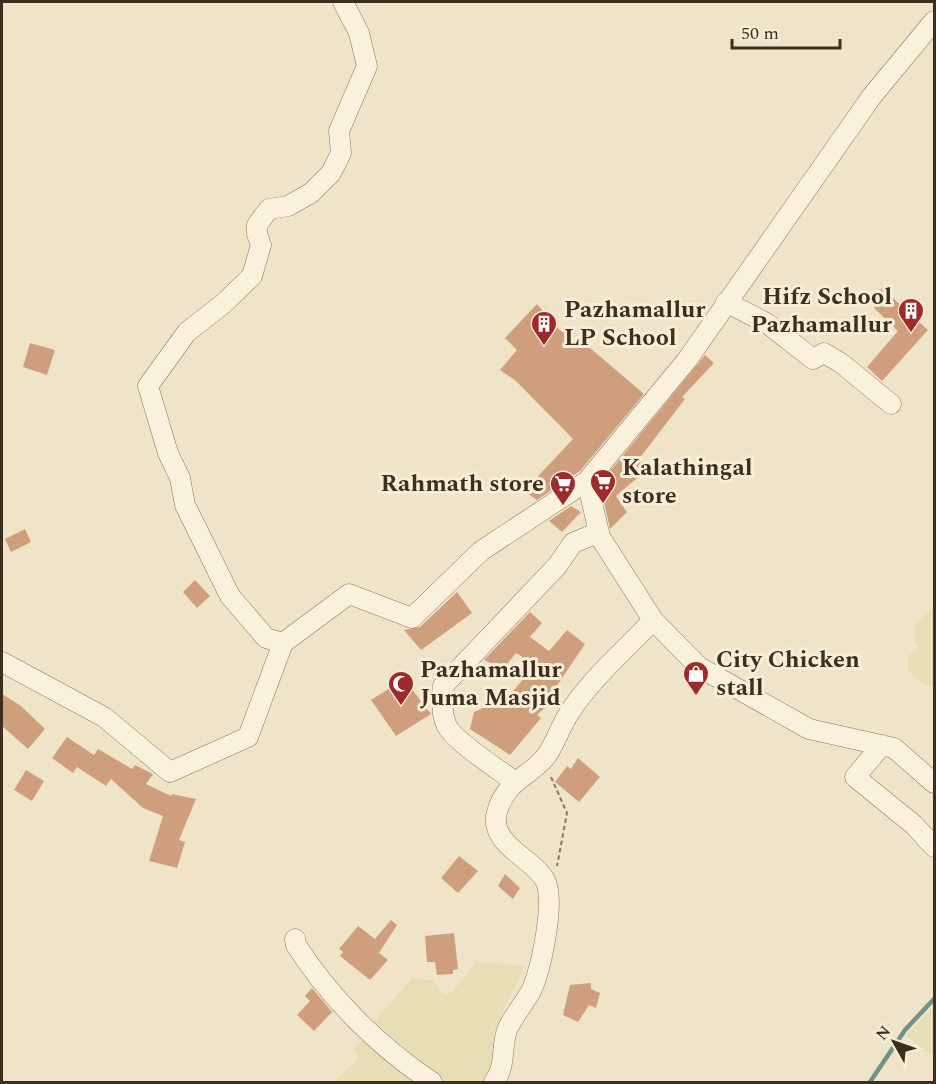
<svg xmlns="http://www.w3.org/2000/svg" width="936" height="1084" viewBox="0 0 936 1084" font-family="Spectral,serif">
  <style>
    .farmland { fill: #e6deb5 }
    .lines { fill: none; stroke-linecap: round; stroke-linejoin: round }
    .stream { stroke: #6f938a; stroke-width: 4.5 }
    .building { fill: #cf9f7d }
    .minor-casing { stroke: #8d765c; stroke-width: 21 }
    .path { stroke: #8d765c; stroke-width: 2; stroke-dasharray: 4.5 3; stroke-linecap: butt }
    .minor { stroke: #faf1dc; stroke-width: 20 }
    .labels { text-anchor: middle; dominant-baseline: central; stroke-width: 6; stroke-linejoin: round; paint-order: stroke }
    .poi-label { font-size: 24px; font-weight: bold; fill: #3d2e20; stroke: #f7eed8; text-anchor: start }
  </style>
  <rect width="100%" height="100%" fill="#f0e4c8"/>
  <path class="farmland" d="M 934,606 L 934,687 L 921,683 L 908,670 L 908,656 L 919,649 L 915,641 L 915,624 Z
    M 477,962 L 525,966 L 503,1011 L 499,1038 L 487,1082 L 446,1082 L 437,1079 L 369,1028 L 412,978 L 432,980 L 444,995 L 453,991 Z
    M 934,1007 L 934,1055 L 924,1051 L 906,1035 Z
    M 365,1036 L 424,1082 L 334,1082 L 359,1058 L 354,1050 Z"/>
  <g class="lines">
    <path class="stream" d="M 870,1082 L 905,1030 L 934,999"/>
  </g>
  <path class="building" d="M 882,288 L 928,330 L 882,381 L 867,367 L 898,331 L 874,308 L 876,306 L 870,301 Z
    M 537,304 L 548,317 L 546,319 L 580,346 L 583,342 L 644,394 L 580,471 L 537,500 L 524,491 L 573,439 L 516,381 L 500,370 L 517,350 L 505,338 Z
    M 30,343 L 55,350 L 47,375 L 23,367 Z
    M 705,355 L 714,363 L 682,397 L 685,399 L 639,459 L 649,468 L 616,496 L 627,512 L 610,529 L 601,488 L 607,475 Z
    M 571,506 L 581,512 L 562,532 L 549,521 Z
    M 25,529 L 31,542 L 11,552 L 5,539 Z
    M 195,580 L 210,596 L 197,608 L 183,592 Z
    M 457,592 L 472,613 L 421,650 L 404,630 L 420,627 Z
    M 530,612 L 542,623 L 530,637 L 549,651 L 567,630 L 585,644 L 556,687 L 562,692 L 537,715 L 541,718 L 510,755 L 470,729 L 474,712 L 509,696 L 535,665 L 516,653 L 503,669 L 484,660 Z
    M 404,679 L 431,714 L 396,736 L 371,700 Z
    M 2,694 L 21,706 L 45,729 L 28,749 L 2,726 Z
    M 67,737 L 94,755 L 98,749 L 132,769 L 135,765 L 153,774 L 146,784 L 171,796 L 172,794 L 196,799 L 179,840 L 185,842 L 177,868 L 149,861 L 163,816 L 143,808 L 111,779 L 106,786 L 77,767 L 73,773 L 52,758 Z
    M 578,758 L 600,777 L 579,802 L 555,782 L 567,766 L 571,769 Z
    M 26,770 L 44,781 L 32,801 L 14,790 Z
    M 459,856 L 478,871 L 458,893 L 441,878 Z
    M 505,874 L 520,888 L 513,899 L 498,886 Z
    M 391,920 L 397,925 L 379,953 L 388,960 L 370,980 L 340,956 L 343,952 L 339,949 L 358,926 L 375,939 Z
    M 454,933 L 458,969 L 453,970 L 453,974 L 437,975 L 435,962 L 427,962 L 425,936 Z
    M 591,983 L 591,989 L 600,993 L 596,1008 L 589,1005 L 578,1022 L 563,1015 L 570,985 Z
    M 312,988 L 332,1012 L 314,1031 L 297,1015 L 310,1001 L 305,996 Z"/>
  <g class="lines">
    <defs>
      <path id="minor" d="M 726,302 L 768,324 L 813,359 L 824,353 L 841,363 L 891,404
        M 587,481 L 600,537 L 653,620 L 699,667 L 809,729 L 894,748 L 934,783
        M 283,643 L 266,638 L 230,596 L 185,505 L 180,478 L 168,453 L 148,386 L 187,332 L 223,304 L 252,276 L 261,245 L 257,234 L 257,225 L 269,209 L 288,206 L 311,193 L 331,173 L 341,153 L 339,131 L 367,66 L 359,33 L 343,2
        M 2,662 L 104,717 L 170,772 L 248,737 L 283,643 L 349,594 L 412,618 L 481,551 L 587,481 L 687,360 L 872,96 L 934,21
        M 882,745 L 855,777 L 914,825 L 934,847
        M 514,781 C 499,770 451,739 446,724 C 441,712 442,698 443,686 L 557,566 L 573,543 L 599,532
        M 295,939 L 296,945 C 330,998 379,1047 432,1082
        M 494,1082 C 506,1067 501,1048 507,1030 C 513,1016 524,1004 531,991 C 541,970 556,900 545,880 C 533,858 488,844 497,812 C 506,779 532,776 547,755 C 555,743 560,728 568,715 C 590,679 625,651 653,620"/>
    </defs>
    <use href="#minor" class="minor-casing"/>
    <path class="path" d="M 551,777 L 567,813 L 557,866"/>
    <use href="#minor" class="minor"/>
  </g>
  <defs>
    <symbol id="building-pin" viewBox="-11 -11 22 30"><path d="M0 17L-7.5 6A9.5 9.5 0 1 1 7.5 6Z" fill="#9e2a2b" stroke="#f7eed8"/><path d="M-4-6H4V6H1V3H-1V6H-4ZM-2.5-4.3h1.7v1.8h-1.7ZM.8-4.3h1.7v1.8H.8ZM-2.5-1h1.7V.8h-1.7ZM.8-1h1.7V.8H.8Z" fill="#fff"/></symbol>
    <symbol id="supermarket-pin" viewBox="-11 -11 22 30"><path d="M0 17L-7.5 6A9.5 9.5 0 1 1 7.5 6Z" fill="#9e2a2b" stroke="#f7eed8"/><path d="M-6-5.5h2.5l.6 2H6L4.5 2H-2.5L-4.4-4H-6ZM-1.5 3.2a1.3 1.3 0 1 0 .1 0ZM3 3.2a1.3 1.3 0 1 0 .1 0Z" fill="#fff"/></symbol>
    <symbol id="shop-pin" viewBox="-11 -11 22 30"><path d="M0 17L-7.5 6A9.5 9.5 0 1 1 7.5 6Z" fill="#9e2a2b" stroke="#f7eed8"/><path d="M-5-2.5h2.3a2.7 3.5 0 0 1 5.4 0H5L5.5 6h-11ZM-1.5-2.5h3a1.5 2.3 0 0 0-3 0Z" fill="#fff"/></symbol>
    <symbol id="mosque-pin" viewBox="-11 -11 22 30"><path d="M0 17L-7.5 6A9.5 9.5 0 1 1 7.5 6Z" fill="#9e2a2b" stroke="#f7eed8"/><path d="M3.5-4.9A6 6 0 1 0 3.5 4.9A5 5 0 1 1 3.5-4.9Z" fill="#fff"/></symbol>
  </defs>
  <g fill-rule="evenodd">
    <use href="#building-pin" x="896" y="296" width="30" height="40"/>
    <use href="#building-pin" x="529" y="309" width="30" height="40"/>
    <use href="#supermarket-pin" x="588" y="467" width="30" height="40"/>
    <use href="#supermarket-pin" x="548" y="469" width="30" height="40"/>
    <use href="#shop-pin" x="681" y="659" width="30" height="40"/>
    <use href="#mosque-pin" x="386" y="669" width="30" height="40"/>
  </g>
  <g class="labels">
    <g class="poi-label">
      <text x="892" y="297" text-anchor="end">Hifz School<tspan x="892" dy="28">Pazhamallur</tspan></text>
      <text x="564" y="310">Pazhamallur<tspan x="564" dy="28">LP School</tspan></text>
      <text x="622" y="468">Kalathingal<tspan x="622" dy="28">store</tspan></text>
      <text x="544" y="484" text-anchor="end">Rahmath store</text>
      <text x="716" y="660">City Chicken<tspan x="716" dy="28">stall</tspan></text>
      <text x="420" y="670">Pazhamallur<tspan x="420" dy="28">Juma Masjid</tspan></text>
    </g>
  </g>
  <rect width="936" height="1084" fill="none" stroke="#3d2e20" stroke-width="6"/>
  <g transform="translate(894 1042) rotate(310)" stroke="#f7eed8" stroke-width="4.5" paint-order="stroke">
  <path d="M0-4.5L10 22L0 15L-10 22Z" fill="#3d2e20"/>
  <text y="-9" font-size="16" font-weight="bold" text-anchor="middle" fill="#3d2e20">N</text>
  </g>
  <path d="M732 39v9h108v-9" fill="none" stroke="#3d2e20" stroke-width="3"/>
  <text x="741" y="39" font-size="18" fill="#3d2e20" stroke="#f7eed8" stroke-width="4.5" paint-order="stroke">50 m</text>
</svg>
